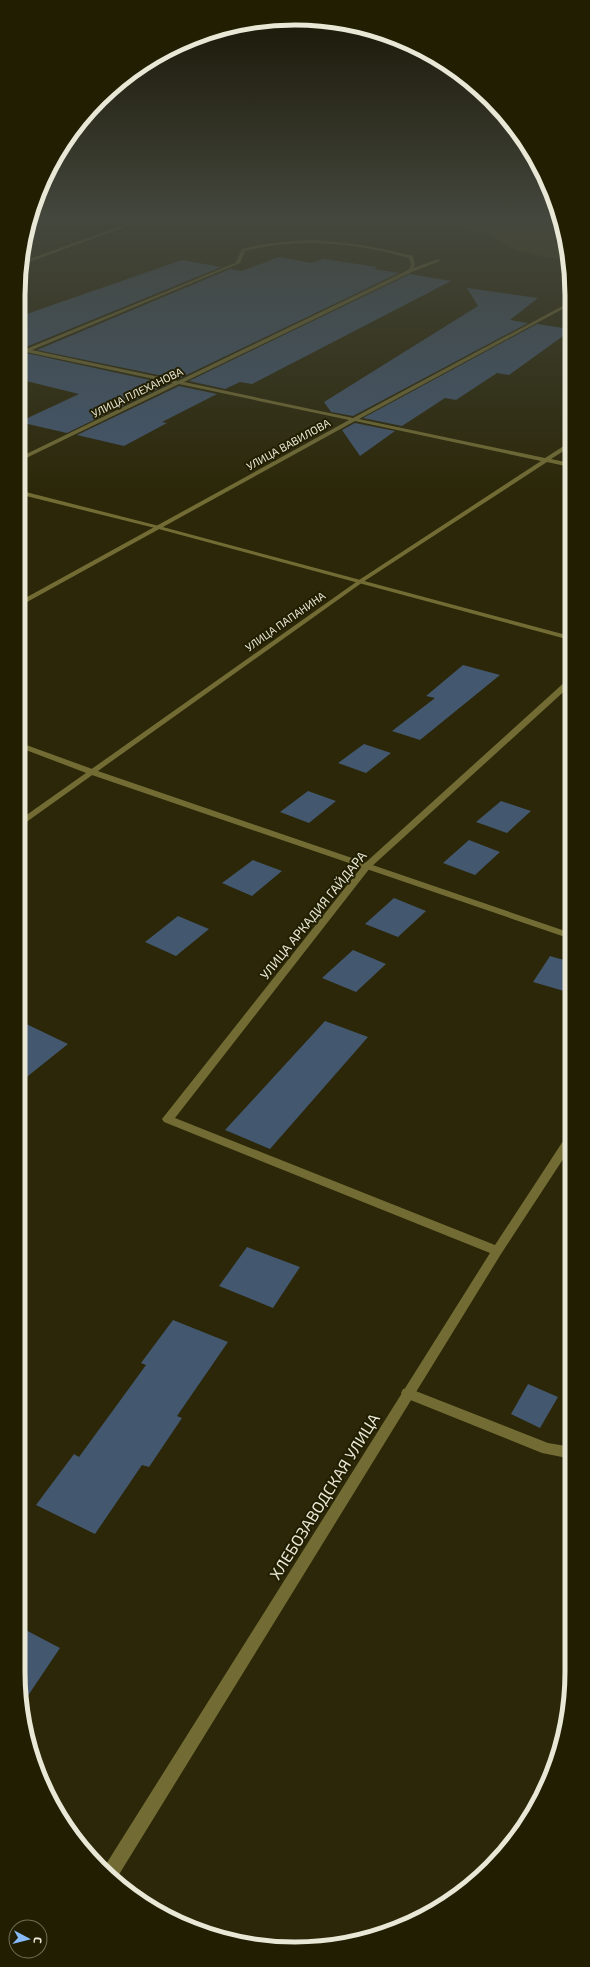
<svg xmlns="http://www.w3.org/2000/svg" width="590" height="1967" viewBox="0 0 590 1967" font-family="'Exo 2',sans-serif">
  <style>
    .green { fill: #443f11 }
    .building { fill: #43576f }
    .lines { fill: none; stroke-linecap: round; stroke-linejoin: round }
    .service { fill: #726c34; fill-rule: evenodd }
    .minor { fill: #726c34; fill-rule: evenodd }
    .labels { text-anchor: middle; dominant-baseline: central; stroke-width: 4; stroke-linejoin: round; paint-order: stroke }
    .far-street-label { font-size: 11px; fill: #e9e8d6; stroke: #211e01 }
    .street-label { font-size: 13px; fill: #e9e8d6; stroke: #211e01 }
    .near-street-label { font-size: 16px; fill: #e9e8d6; stroke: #211e01 }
    .rim { fill: none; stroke: #e9e8d6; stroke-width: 5 }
  </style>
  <rect width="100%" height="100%" fill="#2b2708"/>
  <path class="green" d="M 430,220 L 518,220 L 562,229 L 570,262 L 515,250 L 489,235 Z"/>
  <path class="building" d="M 279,257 L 311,263 L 324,259 L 377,267 L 374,269 L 399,273 L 178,379 L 37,350 L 230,269 L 242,271 Z
    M 182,260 L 221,267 L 26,347 L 18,347 L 18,317 Z
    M 410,274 L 451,281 L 252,384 L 240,382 L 225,389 L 189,381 Z
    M 467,288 L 538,298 L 510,320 L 528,323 L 353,416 L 331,412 L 324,402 L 478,306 Z
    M 537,324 L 570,329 L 570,331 L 509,375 L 497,373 L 456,400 L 445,398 L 402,426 L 363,418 Z
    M 18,352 L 26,353 L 168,384 L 67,433 L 19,422 L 79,394 L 18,379 Z
    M 179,386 L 217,394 L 162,422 L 167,423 L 124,446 L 77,435 Z
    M 355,423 L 395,431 L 360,456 L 342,430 Z
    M 463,665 L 500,675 L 420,740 L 392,731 L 435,698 L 426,696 Z
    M 364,744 L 391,753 L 366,773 L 338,763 Z
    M 308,791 L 336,801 L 309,823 L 280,812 Z
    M 501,801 L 531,811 L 507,833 L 476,822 Z
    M 469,840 L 500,852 L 475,875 L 443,863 Z
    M 253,860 L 282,871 L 252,896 L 222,883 Z
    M 394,898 L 426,911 L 398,937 L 365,924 Z
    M 178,916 L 209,929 L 176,956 L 145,942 Z
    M 353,950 L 386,964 L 356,992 L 322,978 Z
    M 550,956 L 571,962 L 571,993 L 533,982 Z
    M 18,1020 L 68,1044 L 18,1084 Z
    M 325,1021 L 368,1037 L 270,1149 L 225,1130 Z
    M 247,1247 L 300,1267 L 273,1308 L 219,1286 Z
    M 173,1320 L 228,1342 L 177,1416 L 182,1418 L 149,1467 L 142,1465 L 95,1534 L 36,1505 L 74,1454 L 79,1457 L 146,1365 L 141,1363 Z
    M 528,1384 L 558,1397 L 540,1428 L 511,1414 Z
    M 18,1626 L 60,1648 L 21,1706 L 18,1672 Z"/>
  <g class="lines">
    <path class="service" d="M 306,240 C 343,241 377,247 413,256 L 415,265 L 410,272 L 408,271 L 411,265 L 409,258 C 354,243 300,237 245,251 L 240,263 L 236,262 L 242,249 L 264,244 Z
      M 18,490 L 159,526 L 570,636 L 570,640 L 155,528 L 18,494 Z
      M 18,742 L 95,770 L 571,933 L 571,939 L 89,774 L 18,747 Z
      M 408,1388 L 548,1443 L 572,1447 L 572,1459 L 542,1453 L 403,1397 L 401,1393 L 403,1389 Z"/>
    <path class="minor" d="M 127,224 L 130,225 L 21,265 L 21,262 Z
      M 438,259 L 440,261 L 412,272 L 184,382 L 353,418 L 570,302 L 570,305 L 359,419 L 545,458 L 570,442 L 570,447 L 551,459 L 570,463 L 570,467 L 547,462 L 363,582 L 18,828 L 18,821 L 359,580 L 541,461 L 355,421 L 18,607 L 18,602 L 349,420 L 179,384 L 18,462 L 18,458 L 173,383 L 26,352 L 18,350 L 18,348 L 26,349 L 240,261 L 240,263 L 32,350 L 178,381 L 408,270 Z
      M 567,680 L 570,680 L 570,686 L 370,868 L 175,1118 L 495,1245 L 567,1135 L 571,1134 L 571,1147 L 501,1254 L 115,1881 L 103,1869 L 490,1253 L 164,1122 L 162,1119 L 364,864 Z"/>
  </g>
  <linearGradient id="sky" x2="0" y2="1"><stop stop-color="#181504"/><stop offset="0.44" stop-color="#44473d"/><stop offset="1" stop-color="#44473d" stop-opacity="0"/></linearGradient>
  <rect width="590" height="496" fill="url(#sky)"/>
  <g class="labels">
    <g class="far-street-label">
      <text transform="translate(137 392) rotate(-26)">УЛИЦА ПЛЕХАНОВА</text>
      <text transform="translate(288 444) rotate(-29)">УЛИЦА ВАВИЛОВА</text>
      <text transform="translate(285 621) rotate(-35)">УЛИЦА ПАПАНИНА</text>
    </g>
    <g class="street-label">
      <text transform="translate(313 915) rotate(-51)">УЛИЦА АРКАДИЯ ГАЙДАРА</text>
    </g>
    <g class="near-street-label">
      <text transform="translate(324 1496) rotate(-58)">ХЛЕБОЗАВОДСКАЯ УЛИЦА</text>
    </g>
  </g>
  <path d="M0 0H590V1967H0ZM295 25H295A270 270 0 0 1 565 295V1672A270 270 0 0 1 295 1942H295A270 270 0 0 1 25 1672V295A270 270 0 0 1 295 25Z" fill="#211e01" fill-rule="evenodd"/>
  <path class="rim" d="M295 25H295A270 270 0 0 1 565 295V1672A270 270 0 0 1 295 1942H295A270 270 0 0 1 25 1672V295A270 270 0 0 1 295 25Z"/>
  <g transform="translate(28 1939) rotate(97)"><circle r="19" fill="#211e01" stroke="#716f56"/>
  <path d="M0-3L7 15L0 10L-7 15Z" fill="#87bbfb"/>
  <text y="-6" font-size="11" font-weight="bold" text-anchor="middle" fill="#e9e8d6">С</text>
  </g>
</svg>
